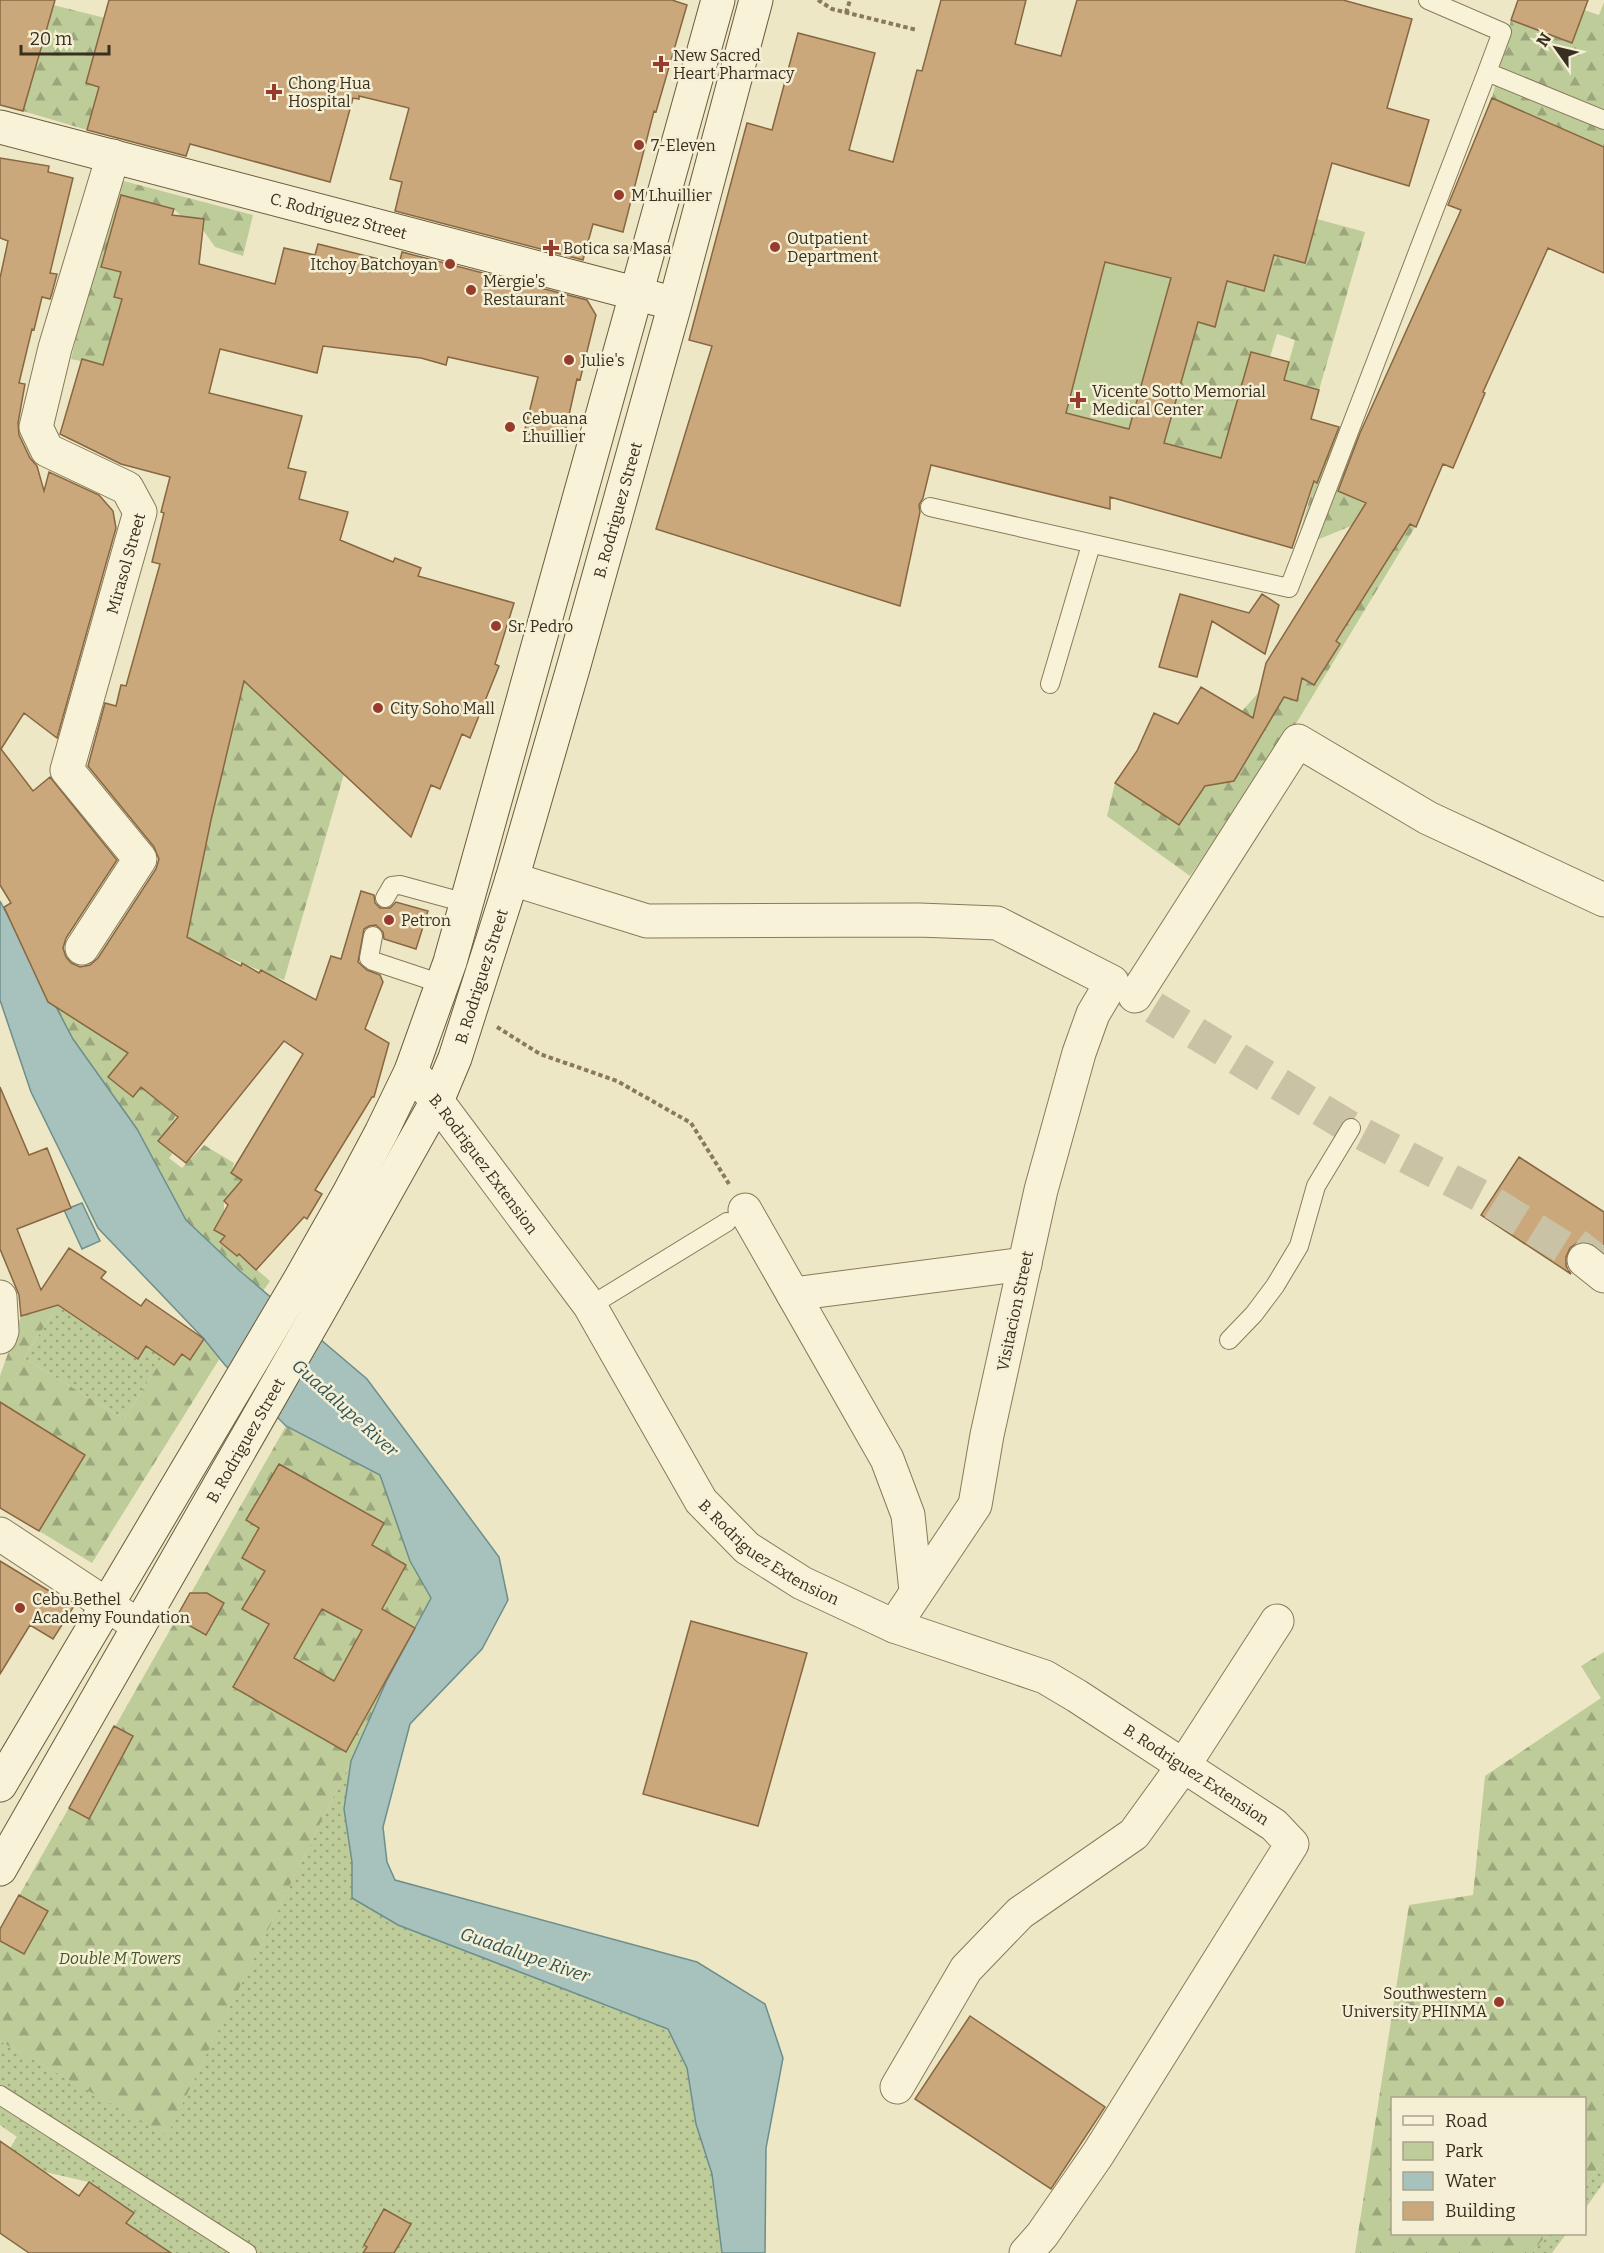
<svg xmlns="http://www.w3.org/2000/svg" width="1604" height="2253" viewBox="0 0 1604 2253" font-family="Bitter,serif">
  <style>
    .grass { fill: url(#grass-dots) }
    .forest { fill: url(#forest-firs) }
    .park { fill: #becc99 }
    .water { fill: #a7c1bd; stroke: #6d8f8c; stroke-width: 1.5 }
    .building { fill: #cba87c; stroke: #876741; stroke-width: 1.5; fill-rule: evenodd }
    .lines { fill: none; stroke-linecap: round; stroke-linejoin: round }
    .street-tunnel { stroke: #cac2a4; stroke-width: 33; stroke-dasharray: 33 16; stroke-linecap: butt }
    .lane-casing { stroke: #887a5b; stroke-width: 20 }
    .street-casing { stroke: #887a5b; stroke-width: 35 }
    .secondary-casing { stroke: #6a5b3e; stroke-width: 35 }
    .path { stroke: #887a5b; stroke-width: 4; stroke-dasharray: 4.5 3; stroke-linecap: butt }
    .lane { stroke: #f8f3d8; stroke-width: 18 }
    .street { stroke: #f8f3d8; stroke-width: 33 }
    .secondary { stroke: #f8f3d8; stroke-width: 33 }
    .poi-dot { fill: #973b2c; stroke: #f5f0d5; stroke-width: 2 }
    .labels { text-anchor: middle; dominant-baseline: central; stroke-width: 5; stroke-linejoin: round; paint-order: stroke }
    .poi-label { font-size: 16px; fill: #392f1f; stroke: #f5f0d5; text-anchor: start }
    .street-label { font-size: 16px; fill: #392f1f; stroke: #f5f0d5 }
    .park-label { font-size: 16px; font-style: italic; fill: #425526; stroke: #f5f0d5 }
    .water-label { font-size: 18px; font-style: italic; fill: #2f5558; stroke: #f5f0d5 }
  </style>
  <defs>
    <pattern id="grass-dots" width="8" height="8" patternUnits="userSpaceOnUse" patternTransform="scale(1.5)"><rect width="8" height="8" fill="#becc99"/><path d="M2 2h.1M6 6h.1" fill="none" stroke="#9ba67c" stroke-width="1.8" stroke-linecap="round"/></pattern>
    <pattern id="forest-firs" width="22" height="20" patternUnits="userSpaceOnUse" patternTransform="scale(1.5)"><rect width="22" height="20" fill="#becc99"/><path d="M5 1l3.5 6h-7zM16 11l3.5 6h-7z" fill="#9ba67c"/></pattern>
  </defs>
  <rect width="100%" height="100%" fill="#eee7c5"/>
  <path class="grass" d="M 58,1305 L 138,1358 L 150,1341 L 167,1352 L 124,1419 L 24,1358 Z
    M 351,1761 L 344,1809 L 352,1862 L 353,1898 L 398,1925 L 668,2029 L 687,2068 L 696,2124 L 712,2174 L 722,2253 L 171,2253 L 126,2223 L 134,2213 L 89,2182 L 45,2172 L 10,2148 L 17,2137 L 0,2125 L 0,2041 L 167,2134 Z
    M 1604,2160 L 1604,2182 L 1585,2209 L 1585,2185 Z
    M 1547,2234 L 1566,2234 L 1552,2253 L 1532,2253 Z"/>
  <path class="forest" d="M 1604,2 L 1604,147 L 1492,98 L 1511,20 L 1572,43 L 1584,10 L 1599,15 Z
    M 53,5 L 113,20 L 99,36 L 86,83 L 99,87 L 87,130 L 23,111 Z
    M 116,179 L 253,215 L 243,256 L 215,247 L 203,230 L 204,219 L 181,216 L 174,209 L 120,195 L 101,267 L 130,275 L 119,281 L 114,296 L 122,299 L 110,340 L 134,347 L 127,371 L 71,359 Z
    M 1317,219 L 1365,232 L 1319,390 L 1284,380 L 1295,340 L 1277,334 L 1270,357 L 1251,352 L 1221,458 L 1164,443 L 1198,322 L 1215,327 L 1227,281 L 1274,255 L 1305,263 Z
    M 1331,425 L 1360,437 L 1337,491 L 1415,527 L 1297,722 L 1190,876 L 1107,816 L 1115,783 L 1205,786 L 1266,726 L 1242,711 L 1259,692 L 1296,700 L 1302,678 L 1314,685 L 1340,644 L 1336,641 L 1393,552 L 1351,526 L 1295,549 Z
    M 244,681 L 344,774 L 284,980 L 184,940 L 188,934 L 215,802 Z
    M 56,1007 L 129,1051 L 108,1077 L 132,1097 L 141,1087 L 176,1116 L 159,1141 L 173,1153 L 169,1158 L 182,1168 L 204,1145 L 234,1163 L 231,1173 L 242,1180 L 224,1201 L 224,1212 L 214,1230 L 225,1236 L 220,1242 L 236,1256 L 239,1254 L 270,1281 L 263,1291 L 186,1220 L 137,1129 L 73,1039 Z
    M 58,1305 L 24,1358 L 124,1419 L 163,1358 L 174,1365 L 182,1354 L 190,1360 L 204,1339 L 220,1358 L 92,1563 L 39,1531 L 85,1455 L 0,1402 L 0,1376 L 21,1316 Z
    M 286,1426 L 380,1475 L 410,1561 L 431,1599 L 386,1682 L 351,1761 L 167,2135 L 0,2041 L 0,1929 Z
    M 1604,1652 L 1604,2160 L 1585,2185 L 1584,2098 L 1392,2098 L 1392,2234 L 1547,2234 L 1532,2253 L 1355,2253 L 1409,1905 L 1473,1895 L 1485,1776 L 1601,1698 L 1581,1666 Z"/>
  <path class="park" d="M 1105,262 L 1183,265 L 1163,306 L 1123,450 L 1090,442 L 1096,420 L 1065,413 Z"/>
  <path class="water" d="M 0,901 L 73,1039 L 137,1129 L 186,1220 L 240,1271 L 367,1379 L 499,1557 L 508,1600 L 482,1649 L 410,1724 L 383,1827 L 387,1862 L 395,1880 L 697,1962 L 765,2004 L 783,2058 L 766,2148 L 765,2253 L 722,2253 L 712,2174 L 696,2124 L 687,2068 L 668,2029 L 398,1925 L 352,1898 L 352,1862 L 344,1809 L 351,1761 L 386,1682 L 431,1598 L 410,1561 L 380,1475 L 286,1426 L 225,1365 L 204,1339 L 98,1228 L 31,1092 L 0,1000 Z
    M 82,1203 L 100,1241 L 82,1249 L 64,1210 Z"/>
  <path class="building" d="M 0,0 L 55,0 L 23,111 L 0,105 Z
    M 109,0 L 672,0 L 687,5 L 656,112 L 654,111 L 623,232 L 593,224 L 583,260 L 395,211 L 402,182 L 390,179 L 409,108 L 359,96 L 359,99 L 353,98 L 330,182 L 190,144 L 186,156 L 87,130 L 99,87 L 86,83 Z
    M 941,0 L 1026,0 L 1015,44 L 1061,56 L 1077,0 L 1343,0 L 1412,19 L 1387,108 L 1429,120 L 1409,186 L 1332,163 L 1305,263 L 1274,255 L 1264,291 L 1227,281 L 1215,327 L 1198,322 L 1164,443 L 1221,458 L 1251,352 L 1289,362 L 1284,380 L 1319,390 L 1311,419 L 1339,427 L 1317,483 L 1314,481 L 1292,548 L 1110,497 L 1110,509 L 931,465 L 923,498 L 919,505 L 920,512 L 900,606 L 656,529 L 712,346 L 689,340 L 747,123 L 772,130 L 798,33 L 875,53 L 849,150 L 893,162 L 917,70 L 922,71 ZM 1105,262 L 1171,278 L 1129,429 L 1066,413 Z
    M 1518,0 L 1588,0 L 1572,43 L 1511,20 Z
    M 1492,98 L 1604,147 L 1604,273 L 1548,248 L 1483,392 L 1485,393 L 1453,468 L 1443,464 L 1416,527 L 1410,524 L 1336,641 L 1340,644 L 1314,685 L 1302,678 L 1297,701 L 1284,697 L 1234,781 L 1205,786 L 1179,825 L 1115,783 L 1137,751 L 1154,713 L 1178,724 L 1201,687 L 1253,718 L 1266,663 L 1366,503 L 1338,491 L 1360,433 L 1461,210 L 1448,205 Z
    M 0,158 L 49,166 L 48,172 L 73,178 L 50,273 L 57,274 L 52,293 L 50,299 L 42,297 L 34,330 L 32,329 L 19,383 L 25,384 L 18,423 L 19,435 L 30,458 L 37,466 L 44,491 L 49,472 L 99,495 L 113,511 L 116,528 L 57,738 L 24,713 L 1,749 L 33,791 L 50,777 L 117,860 L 66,938 L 63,948 L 66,957 L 71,963 L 80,967 L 90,965 L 98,958 L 156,869 L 159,859 L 154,847 L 88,766 L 105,703 L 116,706 L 121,685 L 126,686 L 160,564 L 152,562 L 164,513 L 161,512 L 170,477 L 121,464 L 60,434 L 82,359 L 103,365 L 122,299 L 114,297 L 121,272 L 101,267 L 121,195 L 174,209 L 172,215 L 204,219 L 199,264 L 275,284 L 284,248 L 315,255 L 318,244 L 399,264 L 402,252 L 587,300 L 596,315 L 580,380 L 577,379 L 563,442 L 524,433 L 538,377 L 448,357 L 446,365 L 421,358 L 323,346 L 317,373 L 220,349 L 209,393 L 302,416 L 288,468 L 306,472 L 299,499 L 348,512 L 340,540 L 393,562 L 395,558 L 421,568 L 418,576 L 514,603 L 495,664 L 499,666 L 470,738 L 462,734 L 440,789 L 431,785 L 411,837 L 244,681 L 211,820 L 187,937 L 241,966 L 242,963 L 259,973 L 261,970 L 316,1000 L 331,956 L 341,959 L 361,891 L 374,895 L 375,903 L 380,908 L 390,908 L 396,902 L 428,911 L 416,949 L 384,939 L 383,932 L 376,925 L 369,926 L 364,929 L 358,962 L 367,970 L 380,975 L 383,982 L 365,1029 L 389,1043 L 374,1097 L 372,1097 L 315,1190 L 322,1194 L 307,1219 L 304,1217 L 256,1270 L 239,1254 L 237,1256 L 220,1242 L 225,1236 L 214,1230 L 228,1205 L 224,1201 L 242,1180 L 231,1173 L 303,1054 L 284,1041 L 186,1163 L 158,1141 L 178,1117 L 141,1087 L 133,1097 L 108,1077 L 128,1053 L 48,1002 L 4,907 L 11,903 L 0,885 L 0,278 L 8,241 L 0,238 Z
    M 1180,594 L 1249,613 L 1262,594 L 1279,605 L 1265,654 L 1212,621 L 1197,677 L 1159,667 Z
    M 0,1087 L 29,1155 L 47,1148 L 71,1208 L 17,1229 L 41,1290 L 69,1248 L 106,1272 L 101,1278 L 141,1306 L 146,1299 L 204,1339 L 190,1360 L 182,1354 L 174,1365 L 146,1346 L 138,1359 L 58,1305 L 21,1316 L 19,1295 L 0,1249 Z
    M 1519,1157 L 1604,1212 L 1604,1252 L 1587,1242 L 1577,1243 L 1570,1248 L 1566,1257 L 1566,1266 L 1571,1274 L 1481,1215 Z
    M 0,1402 L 85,1455 L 39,1531 L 0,1508 Z
    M 279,1464 L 384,1523 L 372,1545 L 406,1565 L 382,1609 L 415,1628 L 346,1752 L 233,1687 L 269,1624 L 242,1609 L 265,1571 L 242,1558 L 259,1528 L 246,1520 ZM 322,1609 L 362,1630 L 334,1681 L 294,1658 Z
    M 0,1561 L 74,1606 L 53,1639 L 30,1625 L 0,1674 Z
    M 190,1593 L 207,1593 L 224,1603 L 206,1635 L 176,1618 Z
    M 691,1621 L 807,1653 L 758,1826 L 643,1794 Z
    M 114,1726 L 133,1736 L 89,1819 L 69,1808 Z
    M 19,1895 L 48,1911 L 24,1954 L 0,1941 L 0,1929 Z
    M 970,2016 L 1105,2107 L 1051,2189 L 915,2099 Z
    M 0,2141 L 79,2196 L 89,2182 L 134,2213 L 126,2223 L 171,2253 L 29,2253 L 0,2233 Z
    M 384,2209 L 411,2224 L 394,2253 L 363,2253 L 367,2247 L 364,2245 Z"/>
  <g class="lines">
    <path class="street-tunnel" d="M 1112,982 L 1351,1128 L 1485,1198 L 1584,1260 L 1604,1234"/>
    <defs>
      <path id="lane" d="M 1428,0 L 1502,32 L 1487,72 L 1604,120
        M 930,507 L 1289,588 L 1487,72
        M 1050,684 L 1091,545
        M 385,898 L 392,886 L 400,885 L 466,903
        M 373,936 L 369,958 L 373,961 L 442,984
        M 590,1306 L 727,1222
        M 1229,1340 L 1254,1314 L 1275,1286 L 1299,1246 L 1316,1186 L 1351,1128
        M 0,2095 L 247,2253"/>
      <g id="street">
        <path d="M 512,879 L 647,921 L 919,920 L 997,923 L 1112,982 L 1093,1014 L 1079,1053 L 1041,1190 L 987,1435 L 975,1505 L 894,1626"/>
        <path id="s1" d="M 82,948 L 140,859 L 67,770 L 140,512 L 127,488 L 47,450 L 36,427 L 55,348 L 113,156"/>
        <path d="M 1135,996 L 1298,741 L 1428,818 L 1604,900"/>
        <path id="s2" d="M 411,1071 L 437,1101 L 590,1306 L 701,1501 L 747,1548 L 802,1583 L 894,1626 L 1045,1677 L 1077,1696 L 1274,1825 L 1292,1844 L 1098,2154 L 1042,2235 L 1026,2253"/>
        <path d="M 745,1210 L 887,1459 L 908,1515 L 916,1591"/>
        <path d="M 1584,1260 L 1604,1276"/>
        <path d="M 793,1294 L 1025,1264"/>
        <path d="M 0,1297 L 2,1331 L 0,1337"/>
        <path d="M 0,1534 L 139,1626"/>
        <path d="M 897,2087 L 966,1969 L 1020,1913 L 1134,1834 L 1184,1765 L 1277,1621"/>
      </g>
      <g id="secondary">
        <path id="s3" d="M 0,127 L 657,299"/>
        <path d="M 0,1785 L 298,1283 L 348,1195 L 381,1133 L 411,1071 L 450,962 L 718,0"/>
        <path id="s4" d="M 0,1869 L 326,1299 L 437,1101 L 455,1058 L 512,879 L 574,665 L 675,304 L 756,0"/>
      </g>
    </defs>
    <use href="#lane" class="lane-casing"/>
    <use href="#street" class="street-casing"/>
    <use href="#secondary" class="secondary-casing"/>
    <path class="path" d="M 818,0 L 832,9 L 917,30
      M 846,13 L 850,0
      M 497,1027 L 540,1054 L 617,1081 L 691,1123 L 729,1184"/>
    <use href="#lane" class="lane"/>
    <use href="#street" class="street"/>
    <use href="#secondary" class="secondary"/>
  </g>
  <g class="poi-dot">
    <path d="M658 55h6v6h6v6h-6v6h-6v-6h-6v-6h6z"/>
    <path d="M271 83h6v6h6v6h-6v6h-6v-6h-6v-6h6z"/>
    <circle cx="639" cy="145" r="6"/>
    <circle cx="619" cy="195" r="6"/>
    <circle cx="775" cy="247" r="6"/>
    <path d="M548 239h6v6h6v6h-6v6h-6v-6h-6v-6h6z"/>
    <circle cx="450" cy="264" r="6"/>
    <circle cx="471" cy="290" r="6"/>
    <circle cx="569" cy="360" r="6"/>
    <path d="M1075 391h6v6h6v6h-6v6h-6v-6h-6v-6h6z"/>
    <circle cx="510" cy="427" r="6"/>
    <circle cx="496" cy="626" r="6"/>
    <circle cx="378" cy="708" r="6"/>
    <circle cx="389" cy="920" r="6"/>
    <circle cx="20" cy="1608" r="6"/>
    <circle cx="1499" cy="2002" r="6"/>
  </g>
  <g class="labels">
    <g class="poi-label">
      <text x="673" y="55">New Sacred<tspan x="673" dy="18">Heart Pharmacy</tspan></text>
      <text x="288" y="83">Chong Hua<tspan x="288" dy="18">Hospital</tspan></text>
      <text x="651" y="145">7-Eleven</text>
      <text x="631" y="195">M Lhuillier</text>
      <text x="787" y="238">Outpatient<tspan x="787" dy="18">Department</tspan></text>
      <text x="563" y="248">Botica sa Masa</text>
      <text x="438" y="264" text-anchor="end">Itchoy Batchoyan</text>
      <text x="483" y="281">Mergie's<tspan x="483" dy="18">Restaurant</tspan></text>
      <text x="581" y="360">Julie's</text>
      <text x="1092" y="391">Vicente Sotto Memorial<tspan x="1092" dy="18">Medical Center</tspan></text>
      <text x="522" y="418">Cebuana<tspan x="522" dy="18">Lhuillier</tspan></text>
      <text x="508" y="626">Sr. Pedro</text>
      <text x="390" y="708">City Soho Mall</text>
      <text x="401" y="920">Petron</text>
      <text x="32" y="1599">Cebu Bethel<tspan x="32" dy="18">Academy Foundation</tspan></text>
      <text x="1487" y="1993" text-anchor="end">Southwestern<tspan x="1487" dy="18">University PHINMA</tspan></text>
    </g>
    <g class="street-label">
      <text stroke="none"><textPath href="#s3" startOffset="350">C. Rodriguez Street</textPath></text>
      <text stroke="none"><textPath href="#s4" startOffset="1502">B. Rodriguez Street</textPath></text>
      <text stroke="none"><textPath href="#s1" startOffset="436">Mirasol Street</textPath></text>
      <text stroke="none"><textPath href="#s4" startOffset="1016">B. Rodriguez Street</textPath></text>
      <text stroke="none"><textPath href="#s2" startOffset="118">B. Rodriguez Extension</textPath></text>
      <text transform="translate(1015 1311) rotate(-78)">Visitacion Street</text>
      <text stroke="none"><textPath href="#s4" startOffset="494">B. Rodriguez Street</textPath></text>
      <text stroke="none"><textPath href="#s2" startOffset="606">B. Rodriguez Extension</textPath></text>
      <text stroke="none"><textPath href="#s2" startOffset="1092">B. Rodriguez Extension</textPath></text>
    </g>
    <g class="park-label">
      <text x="120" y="1958">Double M Towers</text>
    </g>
    <g class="water-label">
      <text transform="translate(345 1408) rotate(42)">Guadalupe River</text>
      <text transform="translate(525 1955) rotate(19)">Guadalupe River</text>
    </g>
  </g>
  <rect x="1391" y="2097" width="195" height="138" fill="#f5f0d5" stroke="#aaa38c" stroke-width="1.5"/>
  <rect x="1403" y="2116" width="30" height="9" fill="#f8f3d8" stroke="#aaa38c" stroke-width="1.5"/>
  <text x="1445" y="2127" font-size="18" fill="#392f1f">Road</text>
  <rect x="1403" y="2142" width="30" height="18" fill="#becc99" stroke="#aaa38c" stroke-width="1.5"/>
  <text x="1445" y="2157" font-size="18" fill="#392f1f">Park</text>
  <rect x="1403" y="2172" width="30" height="18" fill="#a7c1bd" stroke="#aaa38c" stroke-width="1.5"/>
  <text x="1445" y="2187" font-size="18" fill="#392f1f">Water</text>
  <rect x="1403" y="2202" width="30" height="18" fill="#cba87c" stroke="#aaa38c" stroke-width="1.5"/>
  <text x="1445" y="2217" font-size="18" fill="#392f1f">Building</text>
  <g transform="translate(1556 48) rotate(304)" stroke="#f5f0d5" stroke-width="4.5" paint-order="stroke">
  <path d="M0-4.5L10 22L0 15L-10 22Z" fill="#392f1f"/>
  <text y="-9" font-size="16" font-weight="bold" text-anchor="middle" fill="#392f1f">N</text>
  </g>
  <path d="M21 45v9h88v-9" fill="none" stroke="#392f1f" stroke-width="3"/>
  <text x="30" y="45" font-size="18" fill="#392f1f" stroke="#f5f0d5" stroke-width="4.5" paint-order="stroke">20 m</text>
</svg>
